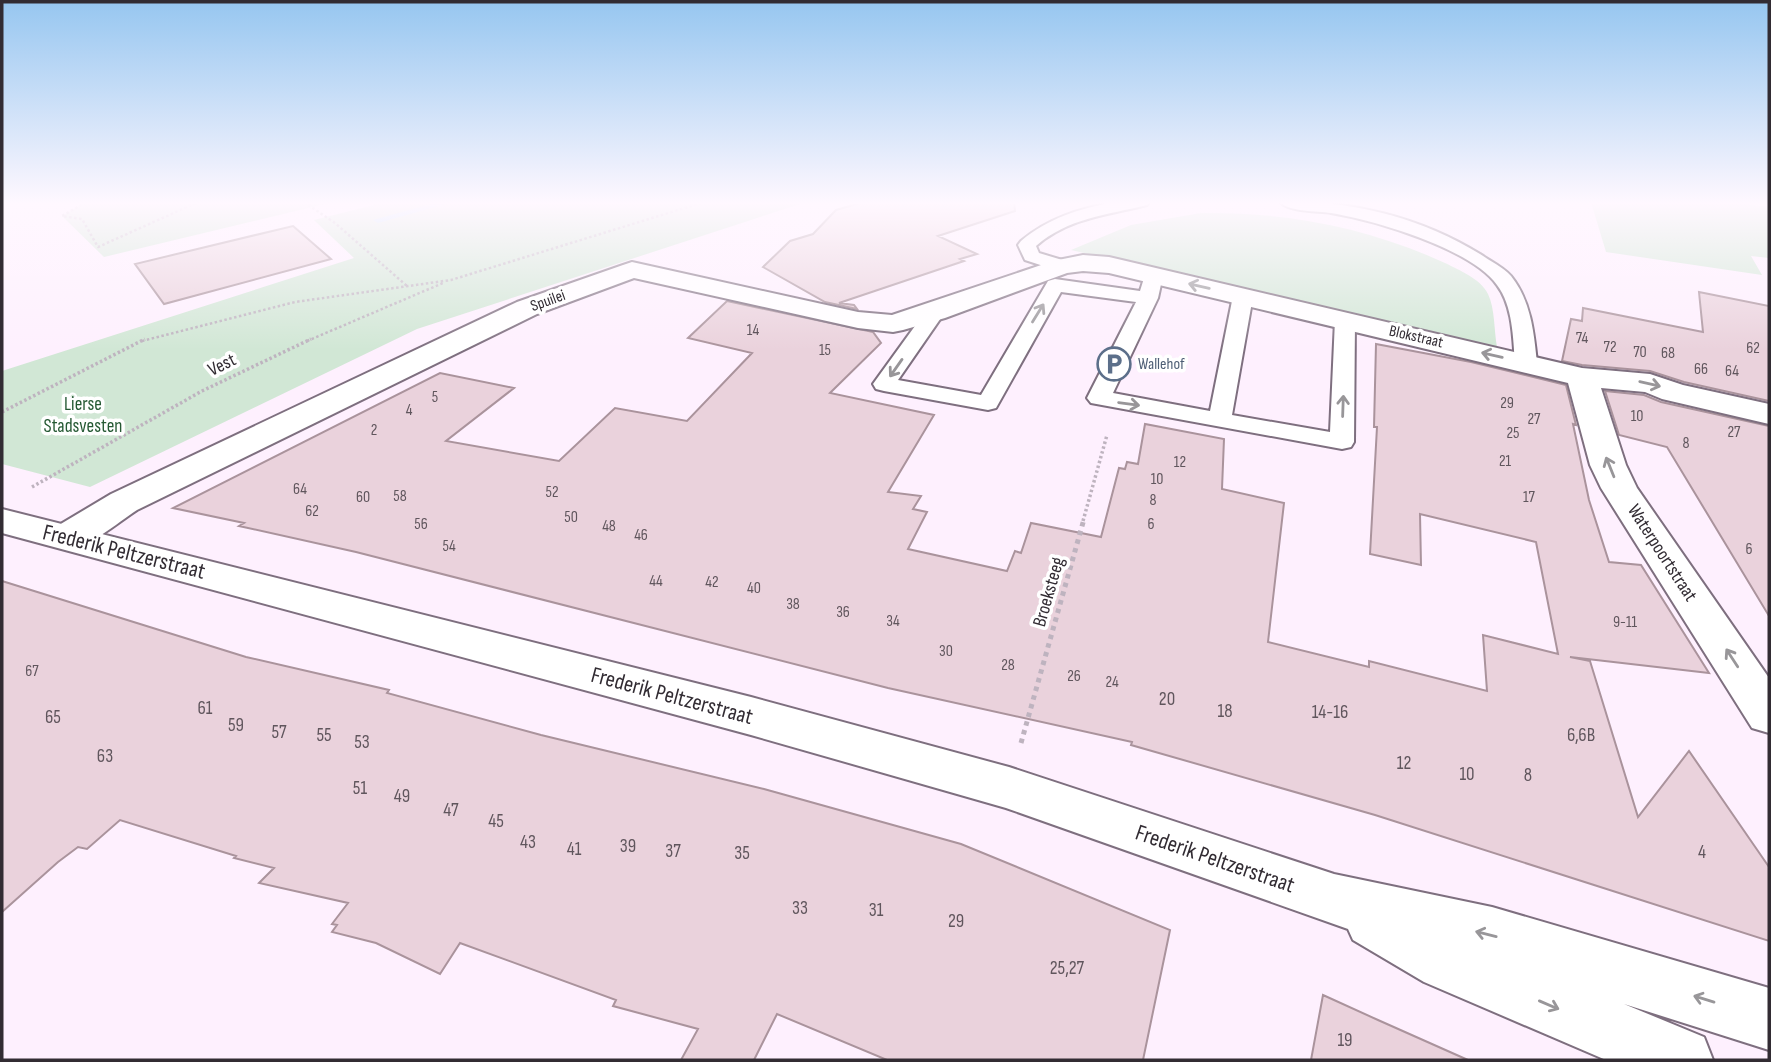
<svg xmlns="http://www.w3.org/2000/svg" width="1771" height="1062" viewBox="0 0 1771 1062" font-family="'Sofia Sans Condensed',sans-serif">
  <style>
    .green { fill: #d1e7d5 }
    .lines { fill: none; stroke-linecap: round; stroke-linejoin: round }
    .stream { fill: #bbe0fb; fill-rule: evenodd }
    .building { fill: #ead2dc; stroke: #aa939c; stroke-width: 2 }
    .lane-casing { stroke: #7e6f7f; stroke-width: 4 }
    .street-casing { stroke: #7e6f7f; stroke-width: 4 }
    .secondary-casing { stroke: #7e6f7f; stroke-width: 4 }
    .path-far2 { stroke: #beb3bf; stroke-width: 2.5; stroke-dasharray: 2.5 2.5; stroke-linecap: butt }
    .path-far1 { stroke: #beb3bf; stroke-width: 3.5; stroke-dasharray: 2.5 2.5; stroke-linecap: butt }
    .path { stroke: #beb3bf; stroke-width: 5; stroke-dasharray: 4.5 4.5; stroke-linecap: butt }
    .lane { fill: #fff; fill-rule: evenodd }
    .street { fill: #fff; fill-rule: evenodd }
    .secondary { fill: #fff; fill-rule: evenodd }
    .oneway { stroke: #989699 }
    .labels { text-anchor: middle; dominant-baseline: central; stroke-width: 7; stroke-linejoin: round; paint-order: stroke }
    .far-street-label { font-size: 16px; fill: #322c33; stroke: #fff }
    .number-label { font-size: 16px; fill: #60565d }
    .far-service-label { font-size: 16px; fill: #4e5e75; stroke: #fff; text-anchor: start }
    .street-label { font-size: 19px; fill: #322c33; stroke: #fff }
    .park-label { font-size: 19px; fill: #255933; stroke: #fff }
    .near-number-label { font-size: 19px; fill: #60565d }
    .near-street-label { font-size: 23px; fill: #322c33; stroke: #fff }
  </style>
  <rect width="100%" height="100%" fill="#fef0fe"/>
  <path class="green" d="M 86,202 L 322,202 L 325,204 L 104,257 L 62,216 Z
    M 386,202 L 806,202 L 417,329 L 90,487 L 2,464 L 2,371 L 354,258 L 314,220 Z
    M 1591,202 L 1728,202 L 1769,207 L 1769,258 L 1751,256 L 1762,275 L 1606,252 Z
    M 1201,213 C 1286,212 1367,227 1445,263 C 1459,270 1481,279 1488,294 C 1495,308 1494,331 1497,347 L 1071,250 L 1131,225 Z"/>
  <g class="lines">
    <path class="stream" d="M 438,202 L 453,202 L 378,223 L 373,220 Z"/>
  </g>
  <path class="building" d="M 864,202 L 1014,202 L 1015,211 L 938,236 L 977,254 L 960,259 L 964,261 L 839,303 L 854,305 L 857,309 L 825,302 L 763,267 L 790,241 L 813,234 L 836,210 Z
    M 293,226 L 331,259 L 164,304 L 135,264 Z
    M 1699,292 L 1769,306 L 1769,401 L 1684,382 L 1650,371 L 1582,365 L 1562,361 L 1571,319 L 1582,321 L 1583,308 L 1703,332 Z
    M 727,301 L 873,332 L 881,343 L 830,393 L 934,415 L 888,492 L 921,496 L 913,509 L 927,512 L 908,549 L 1007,571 L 1015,551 L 1021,553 L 1031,523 L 1101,537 L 1119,468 L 1125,469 L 1127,462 L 1138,464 L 1145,424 L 1224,439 L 1222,489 L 1284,503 L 1268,642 L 1369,667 L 1369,661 L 1487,691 L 1483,635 L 1558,654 L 1536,542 L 1420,514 L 1421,565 L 1370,554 L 1377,427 L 1374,427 L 1376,344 L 1471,362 L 1566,385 L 1576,425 L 1573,424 L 1589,500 L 1609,562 L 1641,565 L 1709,673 L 1570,657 L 1590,661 L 1638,817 L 1689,751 L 1769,867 L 1769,941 L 1375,815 L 1131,745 L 1132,742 L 888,688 L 356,552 L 239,526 L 244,523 L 173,508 L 440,373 L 514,388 L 446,441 L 559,461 L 615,408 L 687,421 L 752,353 L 688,338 Z
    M 1605,391 L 1644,395 L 1661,402 L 1769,426 L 1769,616 L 1667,447 L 1619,435 Z
    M 2,581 L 246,657 L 389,690 L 387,693 L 541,735 L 764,789 L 961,844 L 1170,930 L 1143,1060 L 887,1060 L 777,1014 L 754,1060 L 681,1060 L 698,1029 L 613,1006 L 616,1000 L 460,943 L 440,974 L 376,943 L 332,932 L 337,925 L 332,924 L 348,903 L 259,883 L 274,868 L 234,858 L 236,856 L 120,820 L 87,849 L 78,847 L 58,862 L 2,912 Z
    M 1323,995 L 1378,1020 L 1468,1060 L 1311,1060 Z"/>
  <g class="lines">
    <defs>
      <path id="lane" d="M 1114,202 L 1149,202 L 1147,205 C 1107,215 1068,218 1036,246 L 1039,253 L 1069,262 L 1071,266 L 1069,270 L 1062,272 L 1025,260 L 1018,245 L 1021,241 C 1048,218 1079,209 1114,202 Z
        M 1280,202 C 1349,199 1422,218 1480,254 C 1490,261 1503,267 1511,276 C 1531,301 1534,333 1537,363 L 1534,368 L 1518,368 L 1515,363 C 1513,338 1513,306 1497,285 C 1472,249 1374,220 1331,213 C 1317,211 1289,212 1280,202 Z
        M 1154,269 L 1163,275 L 1158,298 L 1113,393 L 1210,411 L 1233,296 L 1243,290 L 1253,296 L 1232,415 L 1330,432 L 1335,320 L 1338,316 L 1352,316 L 1355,320 L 1354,442 L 1351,447 L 1342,449 L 1091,403 L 1087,398 L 1136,302 L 1061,292 L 996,408 L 988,410 L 884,391 L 876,389 L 873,384 L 928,308 L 942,308 L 945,312 L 898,380 L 981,395 L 1048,281 L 1055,279 L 1140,291 L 1145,275 Z"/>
      <path id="street" d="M 1083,255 L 1109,257 L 1582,368 L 1650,374 L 1683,385 L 1769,404 L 1769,424 L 1662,399 L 1645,392 L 1601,388 L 1626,465 L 1637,488 L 1769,678 L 1769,733 L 1752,728 L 1601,488 L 1590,465 L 1568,383 L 1109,273 L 1083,271 L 1067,273 L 945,318 L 903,330 L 893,332 L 858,328 L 634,278 L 537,314 L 137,510 C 112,526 85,554 54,546 L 49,537 L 54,528 L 111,494 L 517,302 L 623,265 L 632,262 L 858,312 L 892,315 L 1053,261 Z"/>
      <path id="secondary" d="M 2,509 L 751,697 L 1009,767 L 1334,874 L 1492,907 L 1769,988 L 1769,1050 L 1624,1004 L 1704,1037 L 1713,1060 L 1606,1060 L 1424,982 L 1353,940 L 1348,929 L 1006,808 L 751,735 L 2,533 Z"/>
    </defs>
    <use href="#lane" class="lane-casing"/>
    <use href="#street" class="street-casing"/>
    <use href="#secondary" class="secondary-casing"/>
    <path class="path-far2" d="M 86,202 L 62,216 L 82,219 L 98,247 L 198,202
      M 304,202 L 335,223 L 407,286
      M 142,341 L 295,302 L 451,280 L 704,202
      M 307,341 L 443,283"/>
    <path class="path-far1" d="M 2,412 L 145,339
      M 32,487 L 202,391 L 311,339
      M 1083,521 L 1107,435"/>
    <path class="path" d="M 1021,743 L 1084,519"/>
    <use href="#lane" class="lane"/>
    <use href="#street" class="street"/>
    <use href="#secondary" class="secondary"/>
  </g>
  <defs><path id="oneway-shaft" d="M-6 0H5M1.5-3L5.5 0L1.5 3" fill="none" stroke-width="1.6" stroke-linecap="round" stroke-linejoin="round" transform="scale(1.75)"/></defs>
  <g class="oneway">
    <use href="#oneway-shaft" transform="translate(1199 286) rotate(-167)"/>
    <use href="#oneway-shaft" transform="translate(1038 313) rotate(-58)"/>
    <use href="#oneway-shaft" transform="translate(1492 355) rotate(-167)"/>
    <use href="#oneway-shaft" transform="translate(896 368) rotate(125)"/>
    <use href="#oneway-shaft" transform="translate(1650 384) rotate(13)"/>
    <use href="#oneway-shaft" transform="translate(1129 404) rotate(8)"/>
    <use href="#oneway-shaft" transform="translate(1343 406) rotate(-88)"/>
    <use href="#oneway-shaft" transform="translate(1610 467) rotate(-112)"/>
    <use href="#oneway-shaft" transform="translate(1732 658) rotate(-123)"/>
    <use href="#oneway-shaft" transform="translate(1486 934) rotate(-166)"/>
    <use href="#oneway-shaft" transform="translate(1704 999) rotate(-163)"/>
    <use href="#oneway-shaft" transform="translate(1549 1005) rotate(23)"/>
  </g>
  <linearGradient id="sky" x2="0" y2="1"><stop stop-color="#96c6f0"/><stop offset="0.58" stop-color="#fff8ff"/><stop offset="1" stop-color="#fff8ff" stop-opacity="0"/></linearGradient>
  <rect width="1771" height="350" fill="url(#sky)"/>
  <defs>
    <symbol id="parking-ring" viewBox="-11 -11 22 22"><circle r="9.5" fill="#fff" stroke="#5c6f8a" stroke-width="1.5"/><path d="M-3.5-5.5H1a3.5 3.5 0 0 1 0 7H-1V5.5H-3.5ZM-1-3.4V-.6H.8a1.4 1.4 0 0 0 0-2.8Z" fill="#5c6f8a"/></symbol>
  </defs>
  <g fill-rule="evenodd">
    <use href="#parking-ring" x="1095" y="345" width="38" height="38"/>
  </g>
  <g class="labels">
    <g class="far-street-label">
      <text transform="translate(548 301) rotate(-20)">Spuilei</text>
      <text transform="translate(1416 337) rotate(13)">Blokstraat</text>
    </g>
    <g class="number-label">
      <text x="753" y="330">14</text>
      <text x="1582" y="338">74</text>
      <text x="1610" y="347">72</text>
      <text x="1753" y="348">62</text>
      <text x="825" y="350">15</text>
      <text x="1640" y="352">70</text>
      <text x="1668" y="353">68</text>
      <text x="1701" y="369">66</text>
      <text x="1732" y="371">64</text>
      <text x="435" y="397">5</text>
      <text x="1507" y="403">29</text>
      <text x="409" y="410">4</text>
      <text x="1637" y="416">10</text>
      <text x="1534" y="419">27</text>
      <text x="374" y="430">2</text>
      <text x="1734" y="432">27</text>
      <text x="1513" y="433">25</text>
      <text x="1686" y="443">8</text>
      <text x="1505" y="461">21</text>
      <text x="1180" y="462">12</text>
      <text x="1157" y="479">10</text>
      <text x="300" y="489">64</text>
      <text x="552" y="492">52</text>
      <text x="400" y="496">58</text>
      <text x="363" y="497">60</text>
      <text x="1529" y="497">17</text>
      <text x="1153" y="500">8</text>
      <text x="312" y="511">62</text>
      <text x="571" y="517">50</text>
      <text x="421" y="524">56</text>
      <text x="1151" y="524">6</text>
      <text x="609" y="526">48</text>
      <text x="641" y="535">46</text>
      <text x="449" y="546">54</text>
      <text x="1749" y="549">6</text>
      <text x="656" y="581">44</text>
      <text x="712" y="582">42</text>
      <text x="754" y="588">40</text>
      <text x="793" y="604">38</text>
      <text x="843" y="612">36</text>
      <text x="893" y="621">34</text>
      <text x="1625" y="622">9-11</text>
      <text x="946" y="651">30</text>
      <text x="1008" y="665">28</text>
      <text x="32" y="671">67</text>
      <text x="1074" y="676">26</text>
      <text x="1112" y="682">24</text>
    </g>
    <g class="far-service-label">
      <text x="1138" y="364">Wallehof</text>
    </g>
    <g class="street-label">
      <text transform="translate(222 365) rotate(-26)">Vest</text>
      <text transform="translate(1662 553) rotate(57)">Waterpoortstraat</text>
      <text transform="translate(1049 592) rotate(-74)">Broeksteeg</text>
    </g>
    <g class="park-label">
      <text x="83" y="404">Lierse<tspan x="83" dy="22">Stadsvesten</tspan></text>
    </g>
    <g class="near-number-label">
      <text x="1167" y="699">20</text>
      <text x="205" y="708">61</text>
      <text x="1225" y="711">18</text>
      <text x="1330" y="712">14-16</text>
      <text x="53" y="717">65</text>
      <text x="236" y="725">59</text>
      <text x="279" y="732">57</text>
      <text x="324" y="735">55</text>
      <text x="1581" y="735">6,6B</text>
      <text x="362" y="742">53</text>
      <text x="105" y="756">63</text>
      <text x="1404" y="763">12</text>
      <text x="1467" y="774">10</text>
      <text x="1528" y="775">8</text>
      <text x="360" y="788">51</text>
      <text x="402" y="796">49</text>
      <text x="451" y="810">47</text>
      <text x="496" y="821">45</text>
      <text x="528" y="842">43</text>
      <text x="628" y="846">39</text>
      <text x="574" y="849">41</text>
      <text x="673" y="851">37</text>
      <text x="1702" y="852">4</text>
      <text x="742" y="853">35</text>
      <text x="800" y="908">33</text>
      <text x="876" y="910">31</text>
      <text x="956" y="921">29</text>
      <text x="1067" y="968">25,27</text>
      <text x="1345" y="1040">19</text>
    </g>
    <g class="near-street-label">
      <text transform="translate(124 552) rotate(14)">Frederik Peltzerstraat</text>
      <text transform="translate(672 696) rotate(15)">Frederik Peltzerstraat</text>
      <text transform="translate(1215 859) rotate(19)">Frederik Peltzerstraat</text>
    </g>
  </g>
  <rect width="1771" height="1062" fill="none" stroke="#322c33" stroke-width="7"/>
</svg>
